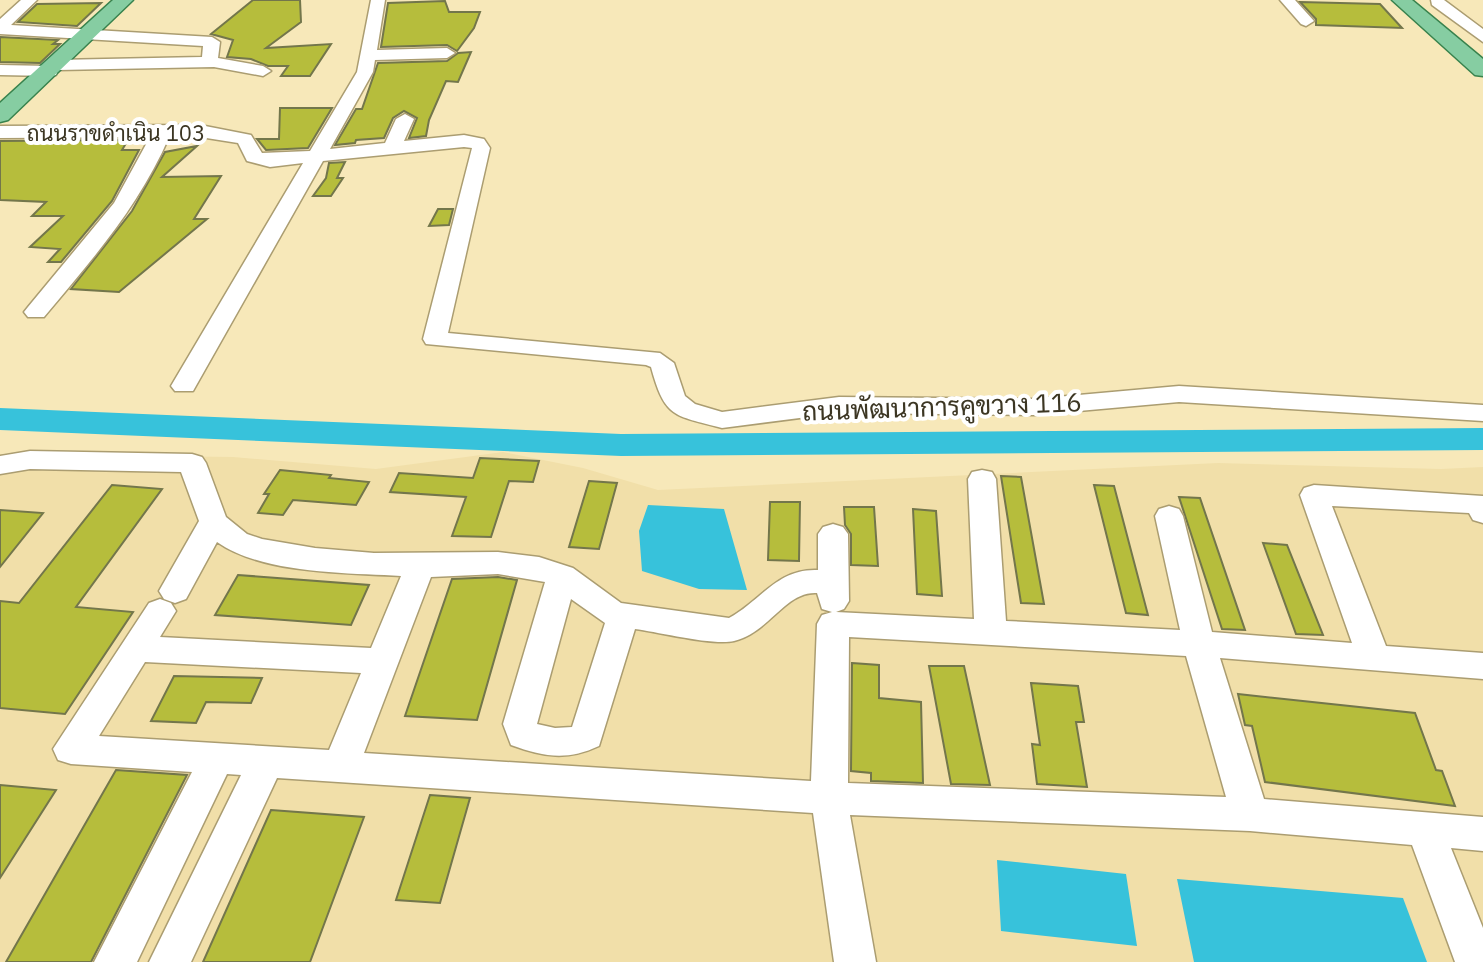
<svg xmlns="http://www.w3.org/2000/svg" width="1483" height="962" viewBox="0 0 1483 962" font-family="'IBM Plex Sans',Sarabun,sans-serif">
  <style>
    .built { fill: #f1dfa9 }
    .water { fill: #37c2db }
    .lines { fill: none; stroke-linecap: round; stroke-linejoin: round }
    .river { fill: #37c2db; fill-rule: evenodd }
    .building { fill: #b6bd3c; stroke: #73764b; stroke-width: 2 }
    .minor-casing { stroke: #ab9d71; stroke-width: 3 }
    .major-casing { stroke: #38824d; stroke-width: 3 }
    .minor { fill: #fff; fill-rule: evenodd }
    .major { fill: #86cda2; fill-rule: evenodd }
    .labels { text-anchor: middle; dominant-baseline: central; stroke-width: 8; stroke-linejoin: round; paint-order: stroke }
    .far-street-label { font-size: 22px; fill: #3c3623; stroke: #fff }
    .street-label { font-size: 26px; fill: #3c3623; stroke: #fff }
  </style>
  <rect width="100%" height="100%" fill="#f7e8b9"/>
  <path class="built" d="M 503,452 L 583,468 L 658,490 L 1218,463 L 1441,469 L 1483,467 L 1483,962 L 0,962 L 0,454 L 233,457 L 376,469 Z"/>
  <path class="water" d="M 648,505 L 724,509 L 747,590 L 699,589 L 642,571 L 639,531 Z
    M 997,860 L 1126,874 L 1137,946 L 1001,931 Z
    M 1177,879 L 1403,898 L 1427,962 L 1194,962 Z"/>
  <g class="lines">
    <path class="river" d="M 0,408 L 621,434 L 1483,428 L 1483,450 L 621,456 L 0,430 Z"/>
  </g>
  <path class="building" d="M 253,0 L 300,0 L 301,22 L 266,48 L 331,44 L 310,76 L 281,76 L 288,66 L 268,66 L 251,59 L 227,57 L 233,40 L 211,34 Z
    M 445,1 L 449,12 L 480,12 L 474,28 L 457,51 L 447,45 L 381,47 L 388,3 Z
    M 1300,2 L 1380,4 L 1402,28 L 1316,25 L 1316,19 Z
    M 101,3 L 77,26 L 18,22 L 37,4 Z
    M 0,37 L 58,40 L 53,44 L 60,44 L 40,63 L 0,62 Z
    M 471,52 L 458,82 L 446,81 L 429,120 L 426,136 L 409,138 L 417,118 L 404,111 L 393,118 L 384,138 L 356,140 L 355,143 L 335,145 L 356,109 L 362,109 L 378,63 L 447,61 L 458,53 Z
    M 280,108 L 332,108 L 308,148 L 266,150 L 257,139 L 279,139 Z
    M 128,140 L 122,150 L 139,150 L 112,201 L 61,262 L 48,262 L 60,249 L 30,247 L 63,216 L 32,216 L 46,202 L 0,200 L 0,141 Z
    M 197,146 L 162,177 L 221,176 L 194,219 L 207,219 L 119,292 L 71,289 L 132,211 L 165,152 Z
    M 345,162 L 337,178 L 343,178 L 331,196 L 313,196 L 326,178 L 329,163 Z
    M 438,209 L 453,209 L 449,225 L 429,226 Z
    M 480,458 L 539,461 L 533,482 L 509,481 L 491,537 L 452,536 L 466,497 L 390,492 L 399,473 L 473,478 Z
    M 280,470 L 331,475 L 329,478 L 369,482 L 356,505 L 293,500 L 283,515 L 258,513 L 269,494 L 264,494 Z
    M 1001,476 L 1021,477 L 1044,604 L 1021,603 Z
    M 589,481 L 617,483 L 599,549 L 569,547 Z
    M 112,485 L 162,489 L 76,607 L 133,612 L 65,714 L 0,708 L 0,601 L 19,603 Z
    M 1094,485 L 1114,486 L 1148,615 L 1126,613 Z
    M 1179,497 L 1200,498 L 1245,630 L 1222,629 Z
    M 770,502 L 800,502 L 799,561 L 768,560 Z
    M 844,507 L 874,507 L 878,566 L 851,565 L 851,534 L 845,525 Z
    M 913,509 L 936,511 L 942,596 L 917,594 Z
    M 0,510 L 43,513 L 0,567 Z
    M 1263,543 L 1287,545 L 1323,635 L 1296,634 Z
    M 238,575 L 369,585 L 351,625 L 215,615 Z
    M 498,577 L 517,580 L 477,720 L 405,716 L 452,579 Z
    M 852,663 L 879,665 L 879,698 L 921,702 L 923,783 L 871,781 L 871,773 L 851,771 Z
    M 929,666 L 964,666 L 990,785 L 951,784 Z
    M 174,676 L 262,678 L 251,703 L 206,702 L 196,723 L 151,721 Z
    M 1031,683 L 1078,686 L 1084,722 L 1076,722 L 1087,787 L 1037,784 L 1032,744 L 1040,745 Z
    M 1238,694 L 1415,713 L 1436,770 L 1442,771 L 1455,806 L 1265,782 L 1252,726 L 1245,725 Z
    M 116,770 L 187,775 L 91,962 L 6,962 Z
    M 0,785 L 56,790 L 0,878 Z
    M 430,795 L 470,798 L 440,903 L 396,900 Z
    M 271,810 L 364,817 L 310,962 L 203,962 Z"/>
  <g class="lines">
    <defs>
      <path id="minor" d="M 21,0 L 37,0 L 11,25 L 212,37 L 220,42 L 218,58 L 263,66 L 271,71 L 263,76 L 214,67 L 58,70 L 56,75 L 50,76 L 0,75 L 0,65 L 49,66 L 51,61 L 57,60 L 202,57 L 203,46 L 0,34 L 0,19 Z
        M 371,0 L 385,0 L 377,50 L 447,48 L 455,53 L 447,58 L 375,60 L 373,72 L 330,149 L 385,143 L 396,119 L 405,114 L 414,119 L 404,141 L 464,135 L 484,139 L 490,148 L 448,333 L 660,353 L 674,363 L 685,396 L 695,404 L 722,412 L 839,397 L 1034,399 L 1179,386 L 1483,405 L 1483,421 L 1179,402 L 1034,415 L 839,413 L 722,428 C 673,415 665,418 651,367 L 646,365 L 426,344 L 423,339 L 472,148 L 464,147 L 323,161 L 193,391 L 175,391 L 171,386 L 303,163 L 270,167 L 247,161 L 238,143 L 200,137 L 169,137 C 140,205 92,260 44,317 L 28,317 L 24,312 L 28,307 L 114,203 L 150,137 L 0,138 L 0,126 L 200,125 L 251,135 L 262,153 L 310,151 L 357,72 Z
        M 1280,0 L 1295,0 L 1314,21 L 1306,26 L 1301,24 Z
        M 1431,0 L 1444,0 L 1483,29 L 1483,42 L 1432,5 Z
        M 30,451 L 192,454 L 202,457 L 206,463 L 226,517 L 247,534 L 262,539 L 315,548 L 374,553 L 498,552 L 539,557 L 573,568 L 621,603 L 729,618 C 761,601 777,568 818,570 L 818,534 L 823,527 L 833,524 L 843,527 L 848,534 L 849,601 L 844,609 L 836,612 L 974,619 L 968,479 L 972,472 L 982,470 L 992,472 L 996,479 L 1006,621 L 1180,630 L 1155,516 L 1159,509 L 1169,506 L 1179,509 L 1183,516 L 1212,632 L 1352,643 L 1300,495 L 1304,488 L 1314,485 L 1483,496 L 1483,523 L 1473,520 L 1469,513 L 1332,506 L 1386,646 L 1483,653 L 1483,679 L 1220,658 L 1264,799 L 1483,817 L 1483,851 L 1451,848 L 1483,928 L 1483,962 L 1455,962 L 1412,845 L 1250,831 L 850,815 L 876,962 L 834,962 L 813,813 L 277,778 L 191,962 L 149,962 L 241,775 L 227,774 L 137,962 L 94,962 L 192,772 L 71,764 L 58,760 L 53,749 L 149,603 L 160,599 L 171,603 L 176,611 L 160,637 L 371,648 L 401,576 C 346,573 263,574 217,542 L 186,599 L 175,603 L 164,599 L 159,591 L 199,521 L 181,472 L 30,469 L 0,474 L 0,456 ZM 498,574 L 545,582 L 503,724 L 511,745 C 544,757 567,761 599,746 L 635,629 C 658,632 714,646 734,641 C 769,633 785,591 817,593 L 822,609 L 832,612 L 822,615 L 817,624 L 811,781 L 364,753 L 431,577 ZM 571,599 L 605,623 L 572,727 L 555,728 L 537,724 ZM 849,637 L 1186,656 L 1226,797 L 848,783 ZM 145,662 L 361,673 L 329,750 L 99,736 Z"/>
      <path id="major" d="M 113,0 L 133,0 L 8,120 L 0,122 L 0,103 Z
        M 1392,0 L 1412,0 L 1483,59 L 1483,76 L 1475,75 Z"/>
    </defs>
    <use href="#minor" class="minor-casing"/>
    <use href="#major" class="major-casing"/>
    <use href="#minor" class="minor"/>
    <use href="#major" class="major"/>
  </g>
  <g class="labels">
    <g class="far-street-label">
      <text x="116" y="132">ถนนราขดำเนิน 103</text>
    </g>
    <g class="street-label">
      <text transform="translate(942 406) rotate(-2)">ถนนพัฒนาการคูขวาง 116</text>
    </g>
  </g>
</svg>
